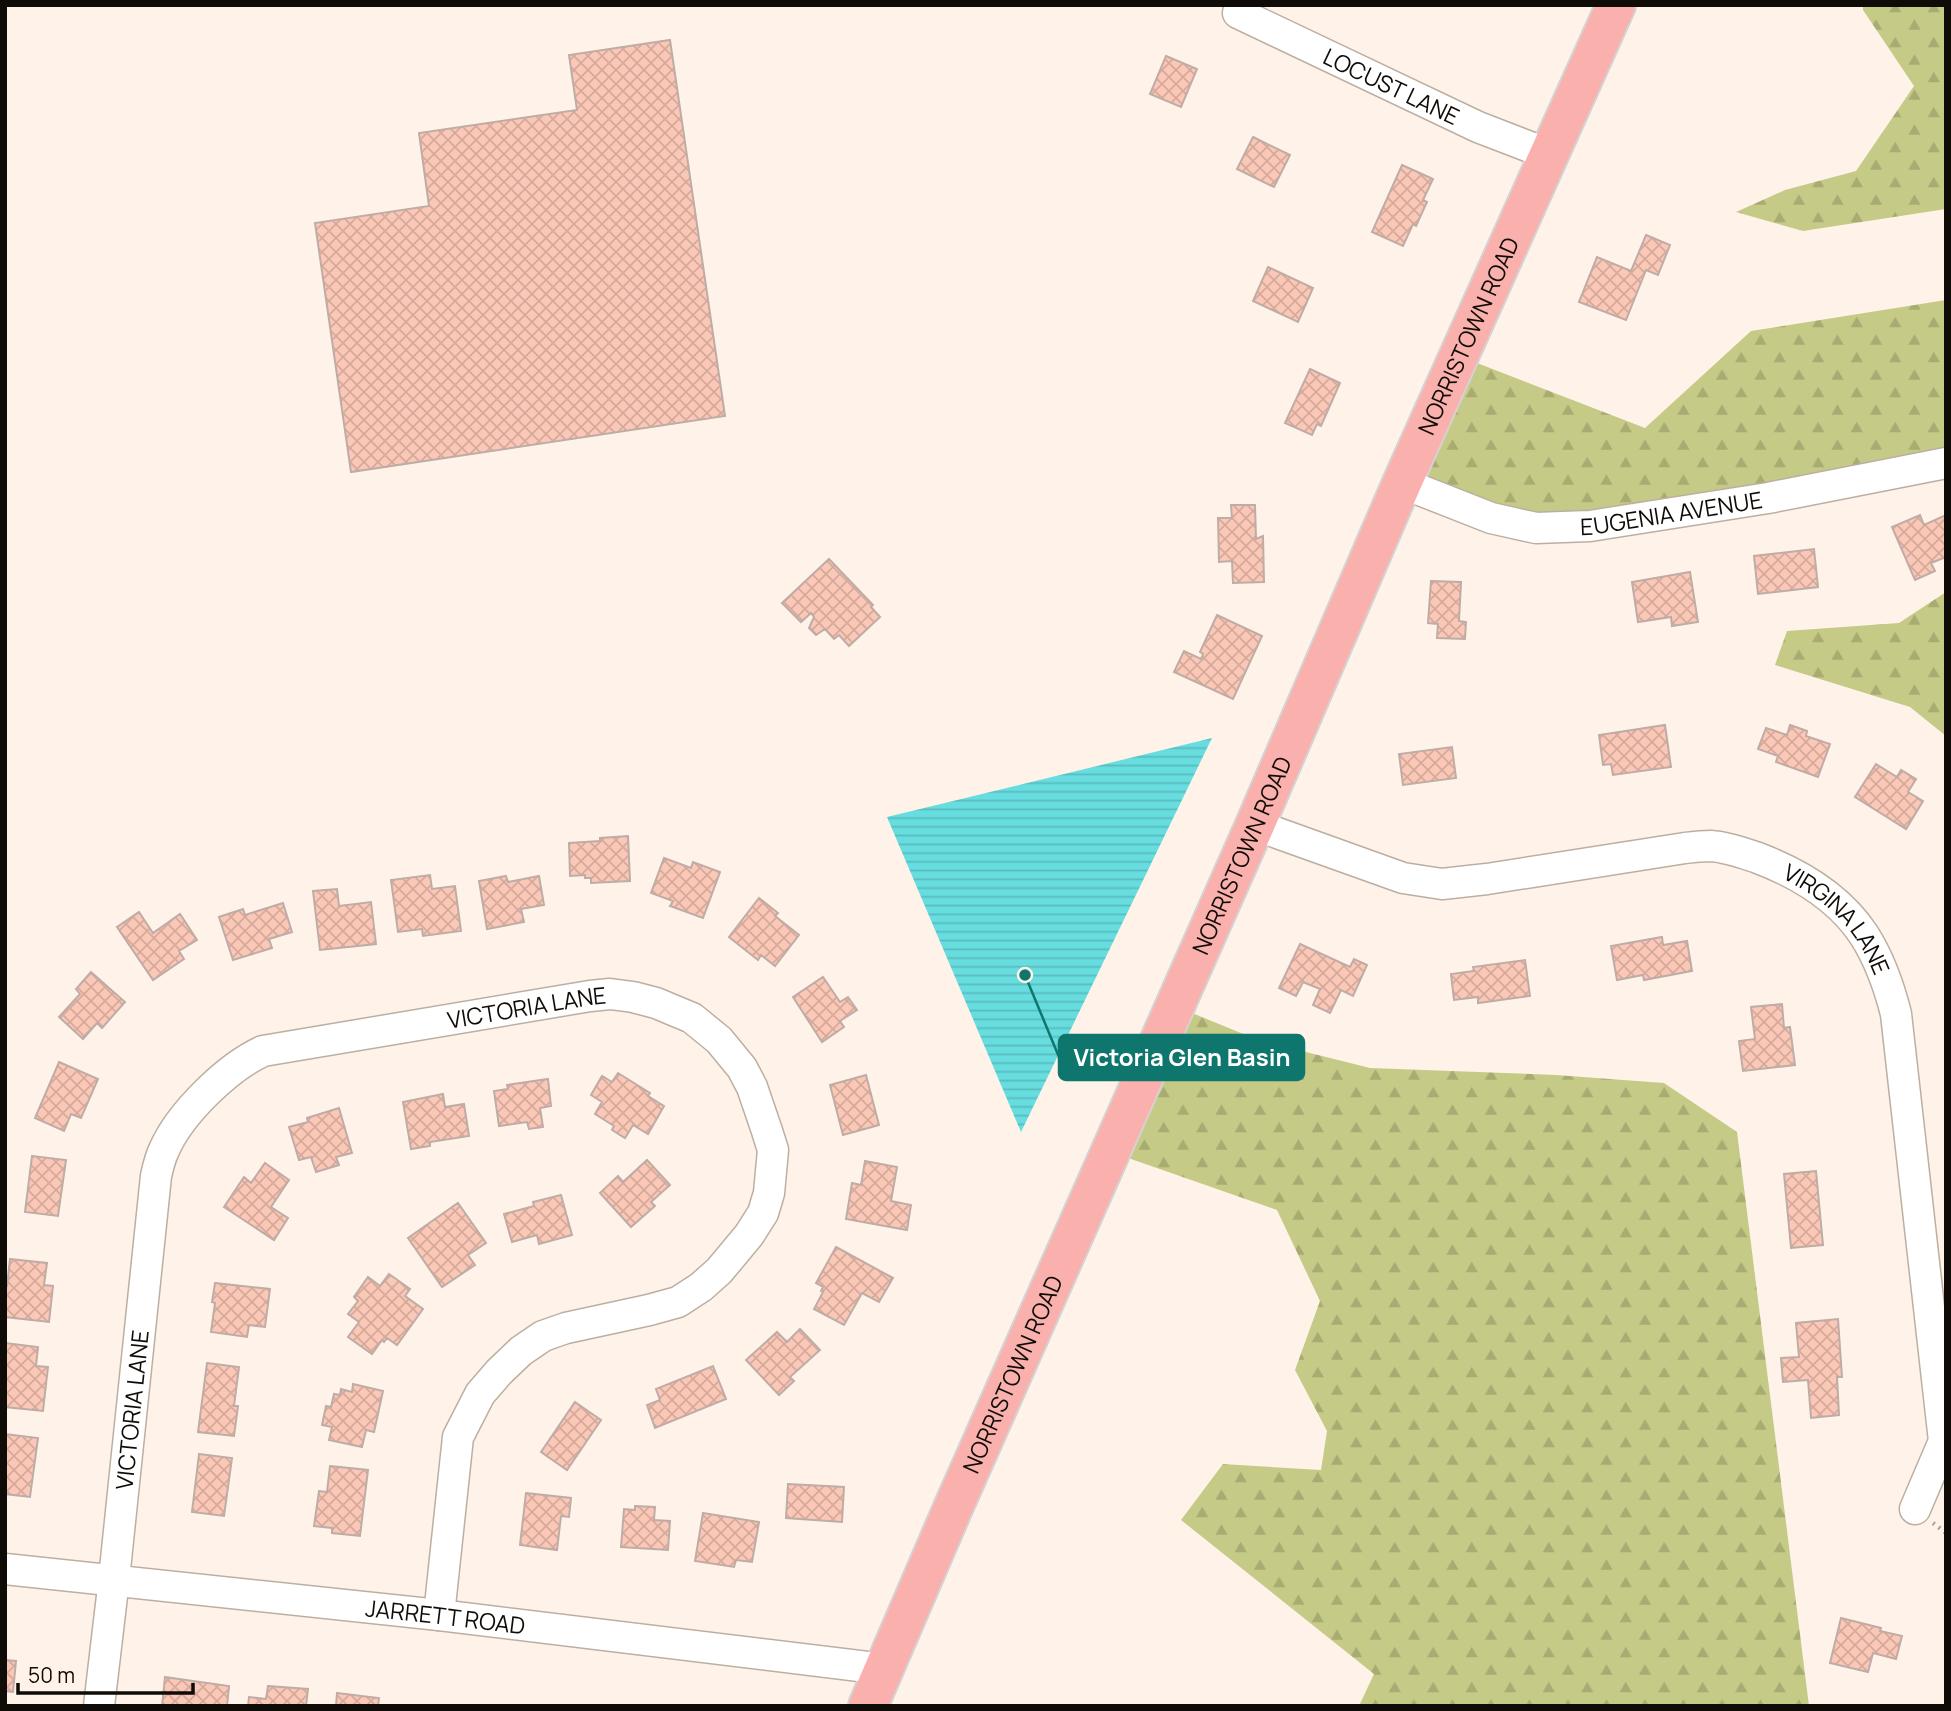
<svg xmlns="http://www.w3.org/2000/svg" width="1951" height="1711" viewBox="0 0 1951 1711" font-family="Manrope,sans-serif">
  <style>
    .forest { fill: url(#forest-firs) }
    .water { fill: url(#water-rules) }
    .building { fill: url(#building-cross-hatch); stroke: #bfaca6; stroke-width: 2 }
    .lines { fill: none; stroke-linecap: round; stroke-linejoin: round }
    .minor-casing { stroke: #bcafa2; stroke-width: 33 }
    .major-casing { stroke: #d4d3d2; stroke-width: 42 }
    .path { stroke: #afa59d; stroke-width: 4.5; stroke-dasharray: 2 5; stroke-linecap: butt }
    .minor { stroke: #fff; stroke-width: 30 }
    .major { stroke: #fab0ac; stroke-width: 38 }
    .labels { text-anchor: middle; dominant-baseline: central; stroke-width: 6; stroke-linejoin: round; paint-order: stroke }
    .street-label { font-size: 23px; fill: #0f0b07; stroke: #fff3e9 }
    .leader { fill: none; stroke: #0f766e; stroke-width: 2.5 }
    .callout-dot { fill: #0f766e; stroke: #fff3e9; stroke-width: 2.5 }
    .callout { fill: #0f766e; stroke: #0f766e; stroke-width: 2.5 }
    .callout-label { font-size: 24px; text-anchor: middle; font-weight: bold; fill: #fff }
  </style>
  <defs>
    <pattern id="forest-firs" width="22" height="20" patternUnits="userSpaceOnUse" patternTransform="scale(1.75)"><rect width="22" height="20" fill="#c5ca86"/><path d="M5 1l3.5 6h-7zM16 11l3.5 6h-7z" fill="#a8ac72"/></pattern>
    <pattern id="water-rules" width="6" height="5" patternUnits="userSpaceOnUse" patternTransform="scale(1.75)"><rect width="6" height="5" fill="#67dddf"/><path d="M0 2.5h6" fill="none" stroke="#58bcbe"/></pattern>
    <pattern id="building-cross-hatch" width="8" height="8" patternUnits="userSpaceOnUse" patternTransform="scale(1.75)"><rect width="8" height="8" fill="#fbc7b6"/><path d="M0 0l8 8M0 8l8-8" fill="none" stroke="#d6aa9b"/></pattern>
  </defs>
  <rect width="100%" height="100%" fill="#fff3e9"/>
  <path class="forest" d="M 1863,5 L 1946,5 L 1946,209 L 1803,231 L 1736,212 L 1785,190 L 1856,171 L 1914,86 L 1863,10 Z
    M 1946,300 L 1946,457 L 1509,522 L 1407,473 L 1459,356 L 1645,428 L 1751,331 Z
    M 1946,592 L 1946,736 L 1910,707 L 1775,665 L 1787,631 L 1899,623 Z
    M 1175,1006 L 1258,1040 L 1370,1068 L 1556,1075 L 1664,1083 L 1737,1132 L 1809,1706 L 1359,1706 L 1374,1674 L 1181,1520 L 1223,1464 L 1321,1470 L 1327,1431 L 1295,1370 L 1320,1301 L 1277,1210 L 1111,1152 Z"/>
  <path class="water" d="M 1212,738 L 1021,1132 L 887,817 Z"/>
  <path class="building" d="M 670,40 L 725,416 L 351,472 L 315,223 L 429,206 L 419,133 L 577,110 L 569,55 Z
    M 1166,56 L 1197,69 L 1181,107 L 1150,94 Z
    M 1253,137 L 1290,155 L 1274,187 L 1237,169 Z
    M 1402,165 L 1433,179 L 1423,200 L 1427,202 L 1416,226 L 1413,224 L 1403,246 L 1372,232 Z
    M 1646,235 L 1670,245 L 1658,275 L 1646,270 L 1626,320 L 1579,302 L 1597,257 L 1631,271 Z
    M 1268,267 L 1313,288 L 1298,322 L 1253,301 Z
    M 1310,369 L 1340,383 L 1321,426 L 1317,424 L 1312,435 L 1285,423 Z
    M 1231,505 L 1255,505 L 1256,539 L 1263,536 L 1264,582 L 1233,583 L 1232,561 L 1219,562 L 1218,518 L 1232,518 Z
    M 1920,515 L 1924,525 L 1946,515 L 1946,557 L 1931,563 L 1935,571 L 1915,580 L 1892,527 Z
    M 1814,549 L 1818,587 L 1758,594 L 1754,556 Z
    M 829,559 L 873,605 L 871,607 L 880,617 L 849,646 L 839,635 L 834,639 L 825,629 L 816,635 L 809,628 L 814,617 L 811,613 L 801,622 L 782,603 Z
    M 1690,572 L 1698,622 L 1672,626 L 1671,617 L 1638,622 L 1632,582 Z
    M 1431,581 L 1461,582 L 1459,621 L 1466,622 L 1465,639 L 1437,638 L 1438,624 L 1428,623 Z
    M 1217,615 L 1262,636 L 1233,699 L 1174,672 L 1184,651 L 1201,659 L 1203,654 L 1200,652 Z
    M 1665,725 L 1671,767 L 1613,775 L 1611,764 L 1603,765 L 1599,735 Z
    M 1790,725 L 1807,731 L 1806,736 L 1830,744 L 1818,777 L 1776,762 L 1778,756 L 1758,749 L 1766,728 L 1787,735 Z
    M 1452,747 L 1456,778 L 1403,785 L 1399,754 Z
    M 1876,764 L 1897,777 L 1901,770 L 1916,779 L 1908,792 L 1923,801 L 1906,829 L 1855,797 Z
    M 628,836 L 630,881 L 591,883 L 591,878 L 585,878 L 585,875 L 570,876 L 569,843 L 600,841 L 600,838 Z
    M 664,858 L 691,868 L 693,862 L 720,872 L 703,918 L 670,906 L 673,901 L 651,893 Z
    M 430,875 L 432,889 L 455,886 L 461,931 L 423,936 L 422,929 L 398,932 L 391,880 Z
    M 506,876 L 508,882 L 539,876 L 544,905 L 521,909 L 524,922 L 487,929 L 479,881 Z
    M 337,889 L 339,906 L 371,902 L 376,944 L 320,950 L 313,891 Z
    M 759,898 L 778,913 L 775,916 L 799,935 L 775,966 L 761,955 L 758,960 L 729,937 Z
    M 283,903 L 292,932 L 269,939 L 272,948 L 233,960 L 219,917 L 243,909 L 245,915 Z
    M 139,912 L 153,933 L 180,914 L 197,940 L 179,951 L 184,959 L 153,980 L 117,927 Z
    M 1662,937 L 1663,945 L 1687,941 L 1692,971 L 1644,980 L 1643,975 L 1617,980 L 1611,946 Z
    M 1300,944 L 1350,967 L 1354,959 L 1367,965 L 1353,996 L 1341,990 L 1330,1013 L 1313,1005 L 1320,989 L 1303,982 L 1296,996 L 1279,988 Z
    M 1525,960 L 1530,996 L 1478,1003 L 1478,997 L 1454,1000 L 1451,974 L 1474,971 L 1473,967 Z
    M 91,972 L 125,1002 L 102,1028 L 97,1023 L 83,1039 L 59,1017 L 80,994 L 76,989 Z
    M 823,977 L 840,1002 L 848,997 L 857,1010 L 840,1021 L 844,1027 L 822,1042 L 793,997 Z
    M 1782,1004 L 1784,1028 L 1790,1027 L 1795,1065 L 1743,1071 L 1739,1041 L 1755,1039 L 1751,1007 Z
    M 59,1062 L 98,1079 L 81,1118 L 71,1114 L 64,1131 L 35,1118 Z
    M 618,1073 L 650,1093 L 648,1096 L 664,1106 L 648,1134 L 633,1125 L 625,1138 L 612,1130 L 614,1126 L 595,1114 L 602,1102 L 591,1095 L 602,1076 L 612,1082 Z
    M 866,1075 L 879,1125 L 843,1135 L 830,1085 Z
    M 548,1079 L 551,1106 L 540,1108 L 543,1127 L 529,1129 L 527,1122 L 499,1126 L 494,1091 L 508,1089 L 507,1085 Z
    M 443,1094 L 445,1107 L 464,1104 L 469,1136 L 430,1142 L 430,1146 L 411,1149 L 403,1102 Z
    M 339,1108 L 352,1153 L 336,1157 L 339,1165 L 316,1172 L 311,1157 L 299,1160 L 289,1127 L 308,1122 L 307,1118 Z
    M 32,1156 L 66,1160 L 58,1216 L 25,1212 Z
    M 647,1160 L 670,1185 L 651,1202 L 655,1206 L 631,1227 L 600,1193 L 618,1176 L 623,1182 Z
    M 865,1161 L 897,1167 L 891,1201 L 911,1205 L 907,1230 L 846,1219 L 852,1183 L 861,1185 Z
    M 265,1163 L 289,1180 L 271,1207 L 288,1218 L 274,1240 L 224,1207 L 244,1177 L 251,1183 Z
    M 1816,1171 L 1823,1245 L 1791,1248 L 1784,1174 Z
    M 561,1195 L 572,1235 L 539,1244 L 537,1235 L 512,1242 L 504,1214 L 534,1206 L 533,1202 Z
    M 458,1203 L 486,1243 L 468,1255 L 475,1265 L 442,1287 L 408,1238 Z
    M 836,1247 L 893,1278 L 879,1302 L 862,1293 L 844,1325 L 814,1309 L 823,1292 L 821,1291 L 823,1287 L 816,1283 Z
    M 10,1259 L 47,1263 L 44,1285 L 53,1286 L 49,1322 L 5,1317 L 5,1286 L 7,1286 Z
    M 389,1274 L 410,1289 L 405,1296 L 423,1309 L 397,1345 L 387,1338 L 384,1342 L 382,1340 L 372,1354 L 348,1337 L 359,1322 L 348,1314 L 358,1301 L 354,1297 L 368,1277 L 380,1286 Z
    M 215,1283 L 270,1289 L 265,1327 L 249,1325 L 247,1337 L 211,1332 L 215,1303 L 212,1302 Z
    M 1838,1319 L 1842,1377 L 1837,1377 L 1839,1415 L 1811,1418 L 1808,1380 L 1783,1382 L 1781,1358 L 1799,1357 L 1796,1323 Z
    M 800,1329 L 820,1350 L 790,1377 L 794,1381 L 779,1395 L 746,1360 L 777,1332 L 787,1342 Z
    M 5,1343 L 38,1347 L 36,1366 L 48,1367 L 43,1411 L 5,1407 Z
    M 207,1363 L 239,1367 L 234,1406 L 238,1406 L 234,1436 L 198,1432 Z
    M 713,1366 L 726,1399 L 655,1428 L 647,1405 L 660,1400 L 656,1389 Z
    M 353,1384 L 383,1391 L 374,1432 L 366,1430 L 362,1447 L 329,1440 L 332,1427 L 322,1425 L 326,1406 L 331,1407 L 334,1394 L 340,1395 L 341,1389 L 352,1392 Z
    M 575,1402 L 601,1420 L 567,1470 L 541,1452 Z
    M 5,1434 L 38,1438 L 30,1497 L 5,1494 Z
    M 199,1454 L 232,1458 L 224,1516 L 192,1512 Z
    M 330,1466 L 368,1470 L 360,1536 L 332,1533 L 332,1528 L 314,1526 L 319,1491 L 327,1492 Z
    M 788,1484 L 844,1487 L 842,1522 L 786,1518 Z
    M 526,1493 L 571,1498 L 569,1517 L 561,1516 L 557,1550 L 520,1545 Z
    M 635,1506 L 655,1507 L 654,1520 L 670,1521 L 668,1550 L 621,1547 L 624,1509 L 635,1510 Z
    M 703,1513 L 759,1522 L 752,1562 L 736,1560 L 734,1567 L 695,1561 Z
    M 1841,1618 L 1881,1628 L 1880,1631 L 1902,1636 L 1896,1659 L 1873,1653 L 1868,1672 L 1830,1663 Z
    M 5,1660 L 16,1661 L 13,1692 L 5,1691 Z
    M 165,1677 L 229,1686 L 227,1706 L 162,1706 Z
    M 268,1686 L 308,1689 L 306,1706 L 248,1706 L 249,1697 L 266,1699 Z
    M 337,1693 L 379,1698 L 378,1706 L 336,1706 Z"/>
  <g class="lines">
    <defs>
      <g id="minor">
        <path id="s1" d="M 1238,13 L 1478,127 L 1548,154"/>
        <path id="s2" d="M 1402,483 L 1491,518 L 1536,528 L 1590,526 L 1768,498 L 1946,463"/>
        <path id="s3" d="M 1255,825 L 1403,878 L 1442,884 L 1487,879 L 1685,848 C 1693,847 1703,846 1711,846 C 1727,847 1743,853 1758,858 C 1800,874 1839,897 1864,935 C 1880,960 1889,986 1896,1014 L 1944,1441 L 1915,1509"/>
        <path id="s4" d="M 5,1569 L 439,1615 L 884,1669"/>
        <path id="s5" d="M 99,1706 L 114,1579 L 156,1176 C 158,1167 160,1158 164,1150 C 180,1113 228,1067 263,1051 L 590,996 L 610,994 L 633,997 L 656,1003 L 692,1018 L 719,1040 L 742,1068 L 752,1087 L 767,1131 L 773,1150 L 769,1193 L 763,1213 L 749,1235 L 719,1271 L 701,1287 L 678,1302 L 649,1310 L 566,1328 L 543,1336 L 521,1351 L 499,1372 L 480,1394 L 458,1437 L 439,1615"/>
      </g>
      <g id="major">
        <path id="s6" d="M 868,1706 L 953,1508 L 1255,825 L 1402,483 L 1616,5"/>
      </g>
    </defs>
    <use href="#minor" class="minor-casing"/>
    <use href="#major" class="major-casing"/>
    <path class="path" d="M 1933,1523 L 1946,1533"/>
    <use href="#minor" class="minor"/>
    <use href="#major" class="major"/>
  </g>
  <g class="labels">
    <g class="street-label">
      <text stroke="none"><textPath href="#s1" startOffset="170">LOCUST LANE</textPath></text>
      <text stroke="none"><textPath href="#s6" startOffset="1496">NORRISTOWN ROAD</textPath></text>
      <text stroke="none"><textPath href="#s2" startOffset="278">EUGENIA AVENUE</textPath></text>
      <text stroke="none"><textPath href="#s6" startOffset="929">NORRISTOWN ROAD</textPath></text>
      <text stroke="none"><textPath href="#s3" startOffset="620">VIRGINA LANE</textPath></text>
      <text stroke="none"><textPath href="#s5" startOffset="970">VICTORIA LANE</textPath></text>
      <text stroke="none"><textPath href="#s6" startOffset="362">NORRISTOWN ROAD</textPath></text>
      <text stroke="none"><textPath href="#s5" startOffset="298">VICTORIA LANE</textPath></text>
      <text stroke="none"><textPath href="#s4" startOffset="443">JARRETT ROAD</textPath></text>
    </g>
  </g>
  <path class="leader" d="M1025 975L1059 1057"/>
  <circle class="callout-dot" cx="1025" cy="975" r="7"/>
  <rect class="callout" x="1059" y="1035" width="245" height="45" rx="7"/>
  <g class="callout-label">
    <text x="1182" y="1066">Victoria Glen Basin</text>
  </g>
  <rect width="1951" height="1711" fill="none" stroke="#0f0b07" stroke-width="14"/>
  <path d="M18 1683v10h175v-10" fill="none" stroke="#0f0b07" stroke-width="3.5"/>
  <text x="28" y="1683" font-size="21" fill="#0f0b07" stroke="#fff3e9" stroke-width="5" paint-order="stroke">50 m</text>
</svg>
